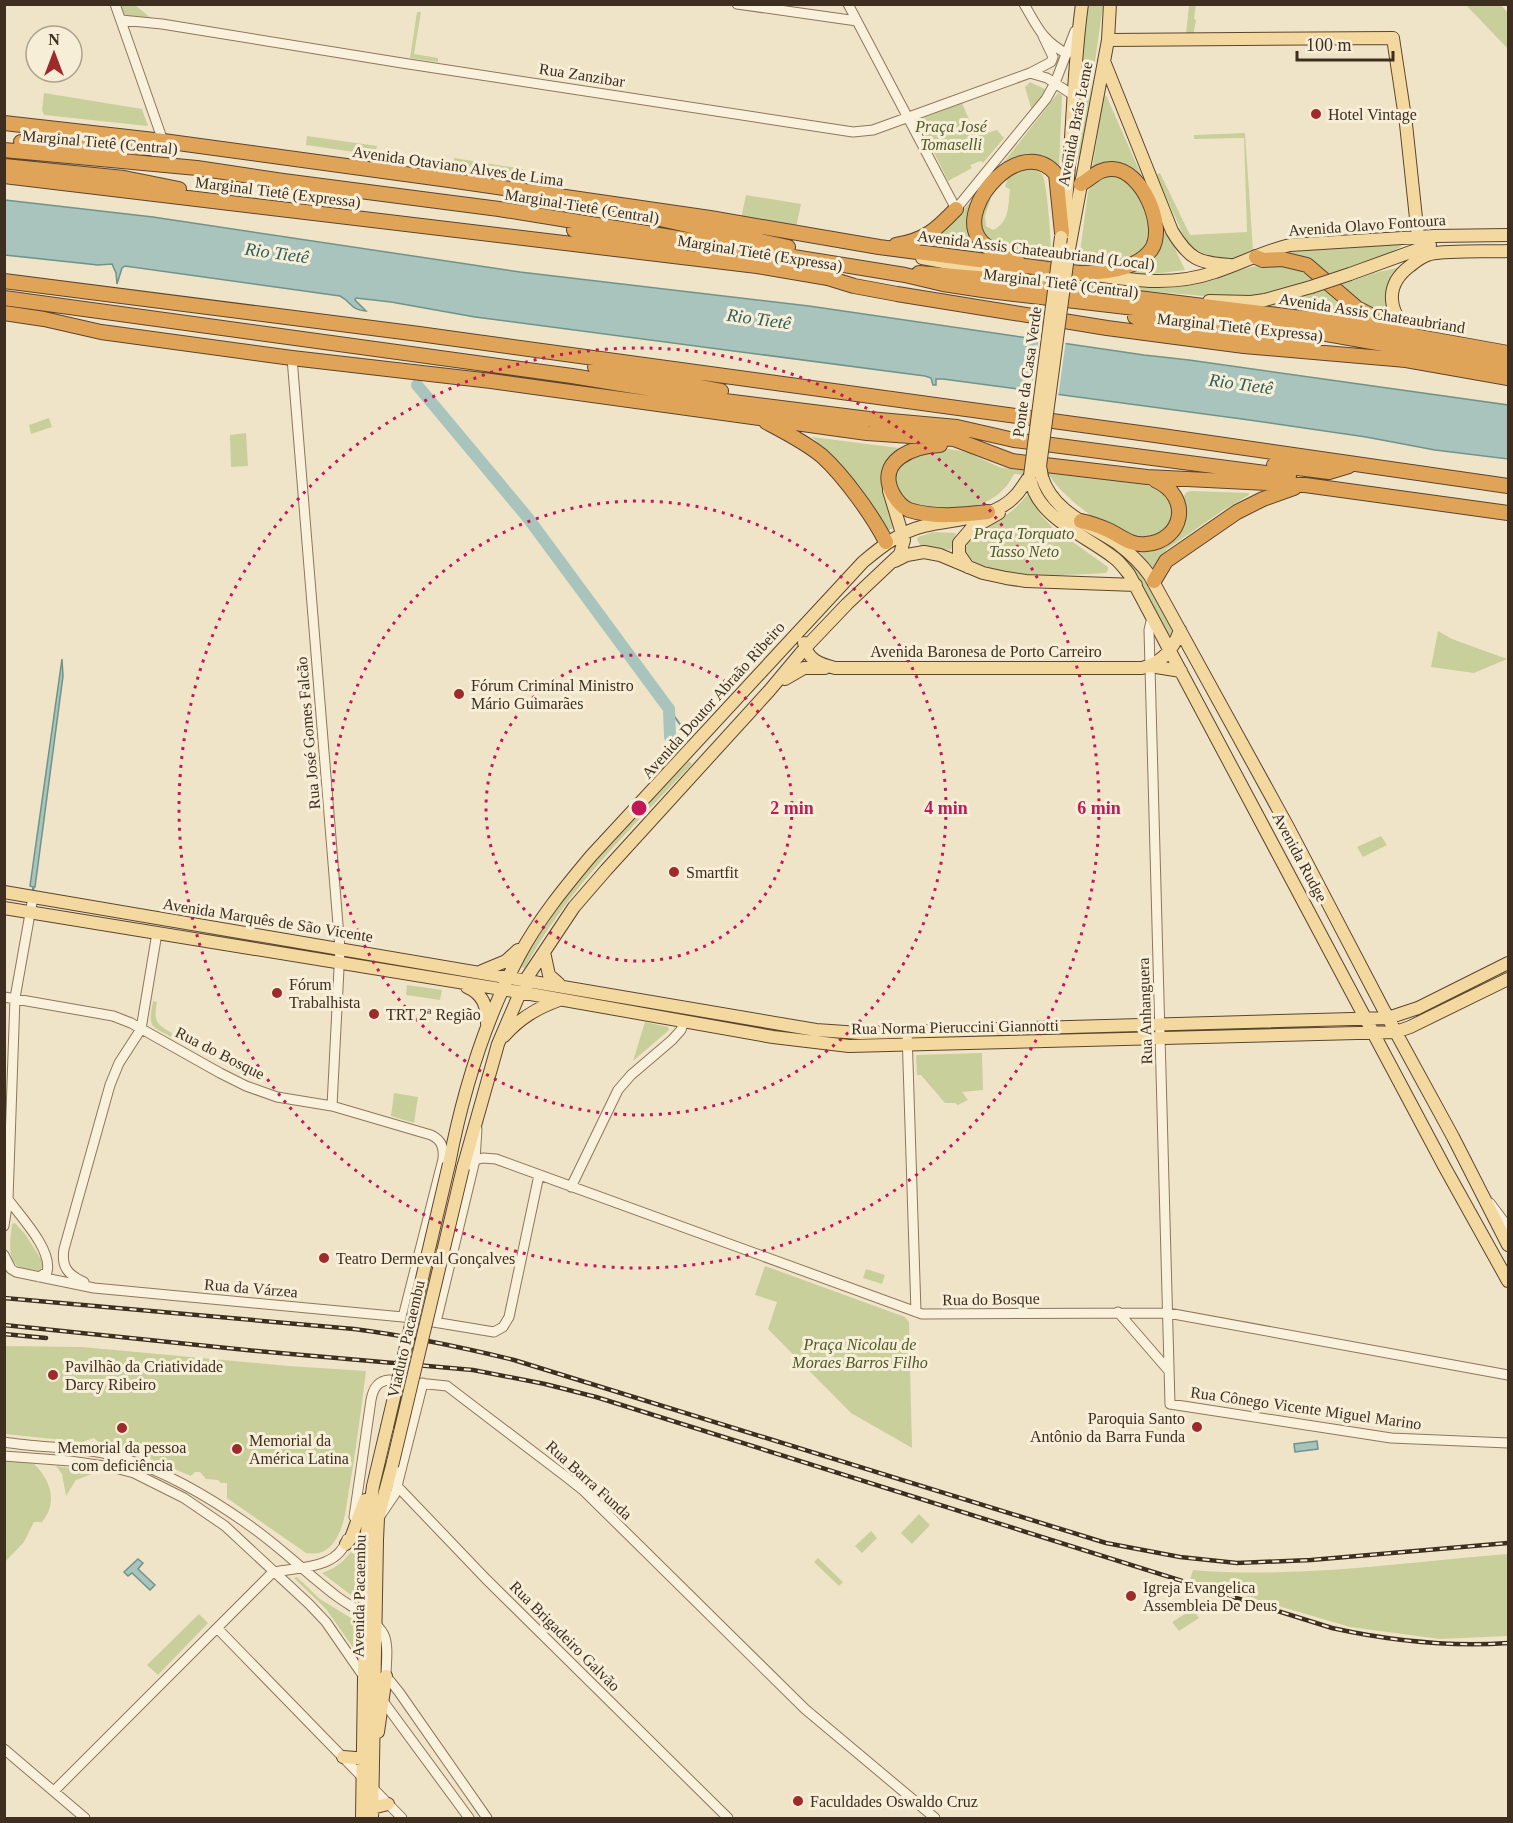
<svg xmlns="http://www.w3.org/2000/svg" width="1513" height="1823" viewBox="0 0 1513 1823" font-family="Georgia,serif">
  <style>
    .green { fill: #c9cf9b }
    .water { fill: #a9c4bc; stroke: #6f938a; stroke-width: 1.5 }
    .pier { fill: #f0e4c8 }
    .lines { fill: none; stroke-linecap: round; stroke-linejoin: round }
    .stream { stroke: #6f938a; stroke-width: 2 }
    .river { stroke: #a9c4bc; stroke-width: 12 }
    .minor-casing { stroke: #8d765c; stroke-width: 11 }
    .major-casing { stroke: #5b4430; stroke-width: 14 }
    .highway-casing { stroke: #5b4430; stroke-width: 16 }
    .minor { stroke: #faf1dc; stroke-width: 9 }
    .major { stroke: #f3d9a0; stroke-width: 12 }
    .highway { stroke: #e0a458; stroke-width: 14 }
    .rail-casing { stroke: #3d2e20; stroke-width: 4.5 }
    .rail { stroke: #f7eed8; stroke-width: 2; stroke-dasharray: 7; stroke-linecap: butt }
    .major-bridge-casing { stroke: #5b4430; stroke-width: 14; stroke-linecap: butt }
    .major-bridge { stroke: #f3d9a0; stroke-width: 12 }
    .ring { fill: none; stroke: #c2185b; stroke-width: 3; stroke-dasharray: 3 6 }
    .poi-dot { fill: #9e2a2b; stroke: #f7eed8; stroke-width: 2 }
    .labels { text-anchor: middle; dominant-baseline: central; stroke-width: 6; stroke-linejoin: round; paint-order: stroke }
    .street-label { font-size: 16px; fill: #3d2e20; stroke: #f7eed8 }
    .poi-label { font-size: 16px; fill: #3d2e20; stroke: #f7eed8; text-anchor: start }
    .park-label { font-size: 16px; font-style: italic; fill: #4d5a26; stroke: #f7eed8 }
    .water-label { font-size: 18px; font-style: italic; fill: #2f5d5a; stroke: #f7eed8 }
    .centre { fill: #c2185b; stroke: #f7eed8; stroke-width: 3 }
    .ring-label { font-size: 18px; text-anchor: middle; font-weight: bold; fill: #c2185b; stroke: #f7eed8; stroke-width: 6; stroke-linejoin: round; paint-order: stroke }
  </style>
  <rect width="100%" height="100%" fill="#f0e4c8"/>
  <path class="green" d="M 121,5 L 135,5 L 152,19 L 124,15 Z
    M 1087,5 L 1103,5 L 1081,160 L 1073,158 Z
    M 1189,5 L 1196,5 L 1194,19 L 1196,20 L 1193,37 L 1186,34 Z
    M 1466,5 L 1501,5 L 1508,13 L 1508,49 Z
    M 417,12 L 421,12 L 414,54 L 438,58 L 438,62 L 410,58 Z
    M 1030,82 L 1045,89 C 1045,98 1039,105 1031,108 L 1025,87 Z
    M 44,93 L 142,109 L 148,126 L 44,115 L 42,110 Z
    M 1058,93 L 1062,95 L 1059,168 L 1056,169 C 1036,153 1029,149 1005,164 L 1004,162 Z
    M 1106,95 L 1143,179 L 1136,173 L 1092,170 L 1103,99 Z
    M 962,103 L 976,136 L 997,130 L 1004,138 L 983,163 L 981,161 L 970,165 L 972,168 L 948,181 L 918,120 Z
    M 1245,133 L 1253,250 L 1226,262 L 1218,262 L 1195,252 L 1186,241 L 1156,175 L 1160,173 L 1190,235 L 1247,232 L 1244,138 L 1194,139 L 1194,135 Z
    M 307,136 L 377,146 L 375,155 L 306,145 Z
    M 454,158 L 523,169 L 522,175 L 453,166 Z
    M 1024,168 C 1030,169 1038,169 1042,174 C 1047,179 1052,250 1051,260 L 1047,262 C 1026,255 973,245 980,214 C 981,209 988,202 991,198 L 985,216 L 986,226 L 993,230 C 1010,222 1008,205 1010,189 L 1005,187 L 1008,177 Z
    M 1113,176 L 1127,179 L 1135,189 L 1149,221 L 1149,242 L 1137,258 L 1103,266 L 1078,267 L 1088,192 C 1092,181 1102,177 1113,176 Z
    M 746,195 L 801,204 L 796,228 L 741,219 Z
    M 972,200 L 969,217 L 1000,259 L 934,250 L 930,247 L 930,240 L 948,227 Z
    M 1159,214 L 1185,270 L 1137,276 L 1112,273 C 1154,259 1164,262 1159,214 Z
    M 1339,246 L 1401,245 L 1402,246 L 1378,260 L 1326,275 L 1278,253 Z
    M 1266,264 C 1284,265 1300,266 1313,279 L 1266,294 L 1237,299 L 1113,288 L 1113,285 C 1143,288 1173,290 1202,283 C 1224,277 1244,267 1266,264 Z
    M 1401,267 L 1387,303 L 1389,318 L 1365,306 L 1339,285 L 1378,272 Z
    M 1323,289 L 1357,320 L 1257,306 Z
    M 49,418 L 52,427 L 31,434 L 29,425 Z
    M 246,433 L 248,466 L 231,467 L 230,435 Z
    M 812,437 L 899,448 L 884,465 L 881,483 L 895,525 L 894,528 L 887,531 L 832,456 Z
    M 943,448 L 967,452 L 999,467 L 1010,469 L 1062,474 L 1153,486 L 1171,498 L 1173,518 C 1166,528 1160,536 1148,539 C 1142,540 1129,539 1124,537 C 1108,530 1058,493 1051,477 L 1014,474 C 999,506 963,512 931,508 C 921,507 908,505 900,499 C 896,496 896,491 896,486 C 895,482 894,476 895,472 C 900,456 929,452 943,448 Z
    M 1192,491 L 1249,493 L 1249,495 L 1222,511 L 1167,549 L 1152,568 L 1138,550 C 1160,539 1198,530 1181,499 L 1187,492 Z
    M 1027,495 L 1028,495 L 1041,515 L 1053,528 L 1108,567 L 1108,570 L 1106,573 C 1072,575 991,581 966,555 C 962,532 995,525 1009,513 C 1016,508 1021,502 1027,495 Z
    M 933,532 L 956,533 L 951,550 L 921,546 L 917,540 L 918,537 Z
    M 1118,550 L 1141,573 L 1152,589 L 1172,630 L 1171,635 L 1167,634 L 1163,627 L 1138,578 L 1117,551 Z
    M 1438,631 L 1452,639 L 1507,659 L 1474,673 L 1431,667 Z
    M 689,761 L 692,764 C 632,828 566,890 525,968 L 520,967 C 563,889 627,825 689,761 Z
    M 1381,836 L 1387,845 L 1363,857 L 1357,847 Z
    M 208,933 L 323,952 L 323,954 L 208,935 Z
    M 407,985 L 442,990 L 440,1000 L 406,995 Z
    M 153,1001 L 157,1002 C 153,1024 157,1024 175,1035 L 173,1038 C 150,1025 148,1029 153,1001 Z
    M 675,1012 L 829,1038 L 897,1038 L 897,1039 L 829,1039 L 675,1014 Z
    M 645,1022 L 668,1027 L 669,1030 L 633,1061 Z
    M 982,1053 L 983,1090 L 962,1092 L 968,1100 L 958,1105 L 955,1103 L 945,1103 L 921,1075 L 917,1075 L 916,1055 Z
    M 394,1093 L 418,1097 L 414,1123 L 391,1116 Z
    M 15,1223 L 25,1234 L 43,1262 L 43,1267 L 38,1271 C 32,1269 23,1269 18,1266 C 6,1259 11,1235 12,1224 Z
    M 765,1266 L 905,1317 L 909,1322 L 912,1448 L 851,1413 L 768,1329 L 777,1302 L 755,1295 Z
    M 866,1269 L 885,1275 L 882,1284 L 863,1278 Z
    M 5,1346 L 82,1347 L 288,1366 L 366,1371 C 361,1411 356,1450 349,1490 C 346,1507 345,1527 334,1542 C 327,1552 318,1555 306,1553 L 227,1498 L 227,1483 L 221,1483 L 218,1480 L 206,1479 L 200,1472 L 195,1472 L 191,1476 L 131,1451 L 102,1445 L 94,1438 L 82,1442 L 5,1434 Z
    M 5,1459 L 34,1464 C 51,1480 58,1503 42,1522 L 34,1522 L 24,1542 L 5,1562 Z
    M 56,1466 L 97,1472 L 76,1480 L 66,1496 L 62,1474 Z
    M 919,1514 L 930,1525 L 912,1544 L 901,1533 Z
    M 871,1531 L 877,1538 L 862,1553 L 855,1546 Z
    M 356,1543 L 355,1598 L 322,1573 C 338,1568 349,1557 356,1543 Z
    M 1508,1554 L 1508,1636 L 1440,1639 L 1350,1627 L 1190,1580 L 1193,1570 C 1298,1579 1404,1562 1508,1554 Z
    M 818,1558 L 843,1582 L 839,1586 L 814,1562 Z
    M 297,1577 L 320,1599 L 354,1620 L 354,1649 L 326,1609 L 294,1578 Z
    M 1193,1609 L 1199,1618 L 1179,1631 L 1172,1622 Z
    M 199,1614 L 208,1623 L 158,1675 L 147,1665 Z"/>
  <path class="water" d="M 5,200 L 153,217 L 520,272 L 809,306 L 1144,355 L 1189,360 L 1508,405 L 1508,459 L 1435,450 L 1366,437 L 1242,419 L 943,379 L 936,379 L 936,385 L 933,385 L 931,378 L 925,376 L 475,317 L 391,302 L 356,298 L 355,300 L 366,311 C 350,310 352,302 340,296 L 125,266 L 122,268 L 117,284 L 116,273 L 112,264 L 98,265 L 5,255 Z
    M 62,659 L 63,676 L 35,887 L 34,887 L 15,996 L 33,887 L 30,886 Z
    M 1317,1441 L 1318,1449 L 1295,1452 L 1294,1444 Z
    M 138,1559 L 143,1563 L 138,1569 L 155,1585 L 150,1590 L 132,1573 L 128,1576 L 124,1572 Z"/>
  <path class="pier" d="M 1039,336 L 1066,340 L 1058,397 L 1031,394 Z"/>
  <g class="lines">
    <path class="stream" d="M 669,709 L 687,734"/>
    <path class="river" d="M 417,385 L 528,518 L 669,709 L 670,737"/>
    <defs>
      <path id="minor" d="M 115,4 L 163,141
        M 737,4 L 857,21
        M 848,4 L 956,209 L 1046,99 L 1055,83 L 1075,31
        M 1024,4 C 1038,28 1042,40 1067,54
        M 121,20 L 162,24 L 402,63 L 853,132 L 873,130 L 1030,73 L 1051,62 L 1053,57 L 1043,36
        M 1030,73 L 1047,78 L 1073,95
        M 292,358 L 340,949 L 332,1106
        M 1152,617 L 1149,630 L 1170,1404 L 1391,1438 L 1508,1443
        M 4,997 L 113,1016 L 131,1023 L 220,1073 L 246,1086 L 277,1097 L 332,1106 L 431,1135 C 442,1140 444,1148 443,1159 L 403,1317
        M 907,1032 L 916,1312
        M 475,1160 L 483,1158 L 496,1159 L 922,1314 L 1168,1313 L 1508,1375
        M 571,1187 L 618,1090 L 631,1075 L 672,1040 L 681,1030 L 684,1021
        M 7,1198 C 20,1216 53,1250 47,1272 L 39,1277
        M 1490,1203 L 1508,1227
        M 4,1226 L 8,1199 L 15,998 L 33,897
        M 4,1255 L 11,1269 L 16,1272 L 94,1288 L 403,1317 L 494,1332 L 503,1327 L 509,1317 L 539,1175
        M 84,1282 C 68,1275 61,1267 64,1249 L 110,1085 L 119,1063 L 141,1029 L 157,933
        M 1118,1312 L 1169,1371
        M 436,1322 L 475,1160 L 477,1129
        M 4,1442 C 45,1449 87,1446 126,1459 C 170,1474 209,1497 246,1523 C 278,1545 305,1572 335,1595 C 350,1607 375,1617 384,1635 C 389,1646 386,1664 386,1676 L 399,1692 L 487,1818
        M 4,1456 L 70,1461 L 111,1467 L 134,1473 L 184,1498 L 225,1526 L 309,1604 L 326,1622 L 364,1677
        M 392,1466 L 398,1487 L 486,1579 L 728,1818
        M 380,1516 L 395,1494 L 423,1383
        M 354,1517 L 371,1400 C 373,1389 377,1381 389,1380 L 447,1386 L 565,1476 L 584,1491 L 805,1709 L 935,1818
        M 217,1628 L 402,1818
        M 380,1697 L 469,1818
        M 4,1749 L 85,1818
        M 54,1791 L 270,1575 L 275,1572 C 300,1567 338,1569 347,1539"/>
      <path id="major" d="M 1108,40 L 1393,38 L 1406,124 L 1418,237 L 1430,254
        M 1104,61 L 1172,231 C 1189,259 1198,263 1230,265
        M 1064,218 C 1073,147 1072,76 1082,4
        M 1069,249 L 1108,40 L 1110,4
        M 922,258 L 1020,276
        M 1350,274 L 1430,245
        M 1095,275 C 1136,281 1175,286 1215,272 C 1240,264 1264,251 1290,245 L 1434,236 L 1508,235
        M 1209,301 L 1251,302 L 1265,300 L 1311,287
        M 1414,335 C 1389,316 1382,287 1410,266 C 1416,261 1423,256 1430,254 C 1450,250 1487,252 1508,251
        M 1030,476 C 1034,516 1085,535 1113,557 C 1119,561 1124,568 1129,574 L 1444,1166 L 1508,1281
        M 1042,477 C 1053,512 1090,525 1117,543 C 1130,553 1141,563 1150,576 L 1288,827 L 1388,1018 L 1453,1137 L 1508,1245
        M 895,561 L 907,555 L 924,552 L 940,555 L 983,573 L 1006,578 L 1026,581 L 1136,585
        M 968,567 L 959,554 L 959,543 L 971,529 L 999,513
        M 804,643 C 808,660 819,664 835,668 L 1142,668 C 1162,663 1174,648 1180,630
        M 1150,666 L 1181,671
        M 785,679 L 804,668 L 825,668
        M 4,892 L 816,1030 L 860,1033 L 1388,1018 L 1418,1008 L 1508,963
        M 4,908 L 519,992 L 773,1037 L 849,1046 L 1396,1032 L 1410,1027 L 1508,979
        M 544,952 L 549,975 L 559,984
        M 482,971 L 506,961 L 518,950
        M 467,987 C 483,994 488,1007 487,1024
        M 504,1036 C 520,1018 537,1008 559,1000
        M 449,1164 C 463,1091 484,1022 519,956 C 538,920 565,887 591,856 L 863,562 C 882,546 900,532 924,526 C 952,519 994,520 1016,495 C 1021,490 1025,482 1030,476
        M 463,1168 L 498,1044 L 526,979 L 574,907 L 606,870 L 769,691 L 805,648 L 847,604 L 900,554 L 904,540 L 889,491
        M 346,1544 L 351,1538 L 365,1500
        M 378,1732 L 386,1676
        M 343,1757 L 368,1759
        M 372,1808 L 388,1804
        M 362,1818 L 366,1539 L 373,1486 L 387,1427
        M 372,1818 L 377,1540 L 378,1518 L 392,1466"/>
      <path id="highway" d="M 4,123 L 163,141 L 449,180 L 710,218 L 879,247 L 1079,273 C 1102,273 1136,270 1151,250 C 1167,227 1142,170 1113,169 C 1099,168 1092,178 1081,184
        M 21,142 L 149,148
        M 4,150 L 197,168 L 283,181 L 499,209 L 905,275 L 943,284 L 989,291 L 1264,323 L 1508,366
        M 4,166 L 124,178 L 179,189
        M 4,176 L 757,266 L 828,278 L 854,286 L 897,294 L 1107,328 L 1244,346 L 1406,360 L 1508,378
        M 660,219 L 788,247
        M 574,230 L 680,248
        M 896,245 C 925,240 936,230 956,209
        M 1256,257 L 1263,260 L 1282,259 L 1307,265 L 1357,308 L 1394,327
        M 1017,260 C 1003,255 986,250 978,237 C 958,205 1021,133 1056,174 L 1062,233
        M 919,273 L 1022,282 L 1105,294 L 1336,322 L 1508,353
        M 4,281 L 419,334 L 1162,436 L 1508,486
        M 4,298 L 572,376 L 725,401 L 869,419 L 957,427 L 1014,440 L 1289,476
        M 4,313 L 44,319 L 101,332 L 292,358 L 491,381 L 867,433 L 954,439 L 1012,461 L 1147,477 L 1305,485 L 1508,513
        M 1135,317 L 1144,322 L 1312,343
        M 595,367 L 721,391
        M 766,422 C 785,432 805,442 822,456 C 844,476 873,516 886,542
        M 940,445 C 913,446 875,461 893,494 C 897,501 902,507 909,510 C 934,518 963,515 988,512
        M 1274,465 L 1329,472 L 1349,466
        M 1081,521 C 1091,523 1099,526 1108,530 C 1121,536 1131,546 1146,544 C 1183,541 1193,497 1155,480
        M 1154,581 L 1166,561 L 1237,512 L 1263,499 L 1294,488"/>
    </defs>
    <use href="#minor" class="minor-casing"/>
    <use href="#major" class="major-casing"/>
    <use href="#highway" class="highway-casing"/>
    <use href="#minor" class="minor"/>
    <use href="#major" class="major"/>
    <use href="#highway" class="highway"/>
    <defs>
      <path id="rail" d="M 4,1298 L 354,1329 C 408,1336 461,1347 514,1360 L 1106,1543 L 1180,1557 L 1237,1563 L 1311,1560 L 1508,1543
        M 4,1325 L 257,1351 L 473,1370 L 545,1384 L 596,1397 L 1332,1628 C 1391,1641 1449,1647 1508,1643
        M 4,1334 L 46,1338"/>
    </defs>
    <use href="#rail" class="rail-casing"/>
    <use href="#rail" class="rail"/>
    <defs>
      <path id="major-bridge" d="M 1311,287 L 1350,274
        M 1030,476 L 1061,237
        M 1042,477 L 1040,466 L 1069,249
        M 387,1427 L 449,1164
        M 392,1466 L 463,1168"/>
    </defs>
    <use href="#major-bridge" class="major-bridge-casing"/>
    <use href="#major-bridge" class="major-bridge"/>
  </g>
  <g class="ring">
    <circle cx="639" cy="808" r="153"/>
    <circle cx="639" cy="808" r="307"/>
    <circle cx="639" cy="808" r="460"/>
  </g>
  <g class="poi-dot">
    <circle cx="1316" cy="114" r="6"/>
    <circle cx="459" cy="694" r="6"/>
    <circle cx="674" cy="872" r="6"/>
    <circle cx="277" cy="993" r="6"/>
    <circle cx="374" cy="1014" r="6"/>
    <circle cx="324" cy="1258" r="6"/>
    <circle cx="53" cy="1375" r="6"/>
    <circle cx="1197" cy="1427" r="6"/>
    <circle cx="122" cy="1428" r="6"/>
    <circle cx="237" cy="1449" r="6"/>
    <circle cx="1131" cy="1596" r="6"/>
    <circle cx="798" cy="1801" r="6"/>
  </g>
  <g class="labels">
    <g class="street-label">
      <text transform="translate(582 75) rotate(9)">Rua Zanzibar</text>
      <text transform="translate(1075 124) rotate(-79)">Avenida Brás Leme</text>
      <text transform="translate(100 142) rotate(5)">Marginal Tietê (Central)</text>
      <text transform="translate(458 166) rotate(8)">Avenida Otaviano Alves de Lima</text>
      <text transform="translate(278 192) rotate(7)">Marginal Tietê (Expressa)</text>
      <text transform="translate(582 206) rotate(9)">Marginal Tietê (Central)</text>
      <text transform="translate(1367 225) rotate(-4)">Avenida Olavo Fontoura</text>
      <text transform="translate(1036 250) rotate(7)">Avenida Assis Chateaubriand (Local)</text>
      <text transform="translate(760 253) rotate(9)">Marginal Tietê (Expressa)</text>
      <text transform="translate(1061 283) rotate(7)">Marginal Tietê (Central)</text>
      <text transform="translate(1372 313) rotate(9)">Avenida Assis Chateaubriand</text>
      <text transform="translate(1240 327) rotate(6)">Marginal Tietê (Expressa)</text>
      <text transform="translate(1027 372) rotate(-82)">Ponte da Casa Verde</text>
      <text x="986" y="651">Avenida Baronesa de Porto Carreiro</text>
      <text transform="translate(713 700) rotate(-48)">Avenida Doutor Abraão Ribeiro</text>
      <text transform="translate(308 733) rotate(-95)">Rua José Gomes Falcão</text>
      <text transform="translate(1300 857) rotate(62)">Avenida Rudge</text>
      <text transform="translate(268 920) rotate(9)">Avenida Marquês de São Vicente</text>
      <text transform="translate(1145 1011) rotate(-92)">Rua Anhanguera</text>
      <text transform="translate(955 1027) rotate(-1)">Rua Norma Pieruccini Giannotti</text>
      <text transform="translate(220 1053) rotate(27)">Rua do Bosque</text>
      <text transform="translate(251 1288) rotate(5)">Rua da Várzea</text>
      <text transform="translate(991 1299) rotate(-1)">Rua do Bosque</text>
      <text transform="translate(406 1339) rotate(-77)">Viaduto Pacaembu</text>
      <text transform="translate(1306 1408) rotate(8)">Rua Cônego Vicente Miguel Marino</text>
      <text transform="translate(589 1480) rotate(42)">Rua Barra Funda</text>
      <text transform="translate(359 1596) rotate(-89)">Avenida Pacaembu</text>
      <text transform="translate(565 1636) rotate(45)">Rua Brigadeiro Galvão</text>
    </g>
    <g class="poi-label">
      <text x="1328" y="114">Hotel Vintage</text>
      <text x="471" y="685">Fórum Criminal Ministro<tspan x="471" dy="18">Mário Guimarães</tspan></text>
      <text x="686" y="872">Smartfit</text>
      <text x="289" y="984">Fórum<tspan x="289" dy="18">Trabalhista</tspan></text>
      <text x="386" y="1014">TRT 2ª Região</text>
      <text x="336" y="1258">Teatro Dermeval Gonçalves</text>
      <text x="65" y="1366">Pavilhão da Criatividade<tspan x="65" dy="18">Darcy Ribeiro</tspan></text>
      <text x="1185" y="1418" text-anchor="end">Paroquia Santo<tspan x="1185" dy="18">Antônio da Barra Funda</tspan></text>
      <text x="249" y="1440">Memorial da<tspan x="249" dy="18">América Latina</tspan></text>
      <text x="122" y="1447" text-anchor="middle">Memorial da pessoa<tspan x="122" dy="18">com deficiência</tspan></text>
      <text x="1143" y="1587">Igreja Evangelica<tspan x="1143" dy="18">Assembleia De Deus</tspan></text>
      <text x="810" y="1801">Faculdades Oswaldo Cruz</text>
    </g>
    <g class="park-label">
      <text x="951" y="126">Praça José<tspan x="951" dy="18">Tomaselli</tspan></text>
      <text x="1024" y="533">Praça Torquato<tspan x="1024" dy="18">Tasso Neto</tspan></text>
      <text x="860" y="1344">Praça Nicolau de<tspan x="860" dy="18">Moraes Barros Filho</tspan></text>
    </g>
    <g class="water-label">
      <text transform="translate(277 253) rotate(8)">Rio Tietê</text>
      <text transform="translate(759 319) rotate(8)">Rio Tietê</text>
      <text transform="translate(1241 384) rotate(8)">Rio Tietê</text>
    </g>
  </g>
  <circle cx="639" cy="808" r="9" class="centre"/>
  <g class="ring-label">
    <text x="792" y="814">2 min</text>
    <text x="946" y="814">4 min</text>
    <text x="1099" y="814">6 min</text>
  </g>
  <rect width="1513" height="1823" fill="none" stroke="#3d2e20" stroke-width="12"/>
  <g transform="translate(54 54)"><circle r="28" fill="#f7eed8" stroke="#ada18e" stroke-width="1.5"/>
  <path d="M0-4.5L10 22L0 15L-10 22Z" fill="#9e2a2b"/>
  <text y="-9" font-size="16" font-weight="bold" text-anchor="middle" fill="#3d2e20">N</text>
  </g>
  <path d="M1297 51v9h96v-9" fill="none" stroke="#3d2e20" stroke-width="3"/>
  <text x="1306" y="51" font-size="18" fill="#3d2e20" stroke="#f7eed8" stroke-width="4.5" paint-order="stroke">100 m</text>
</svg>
